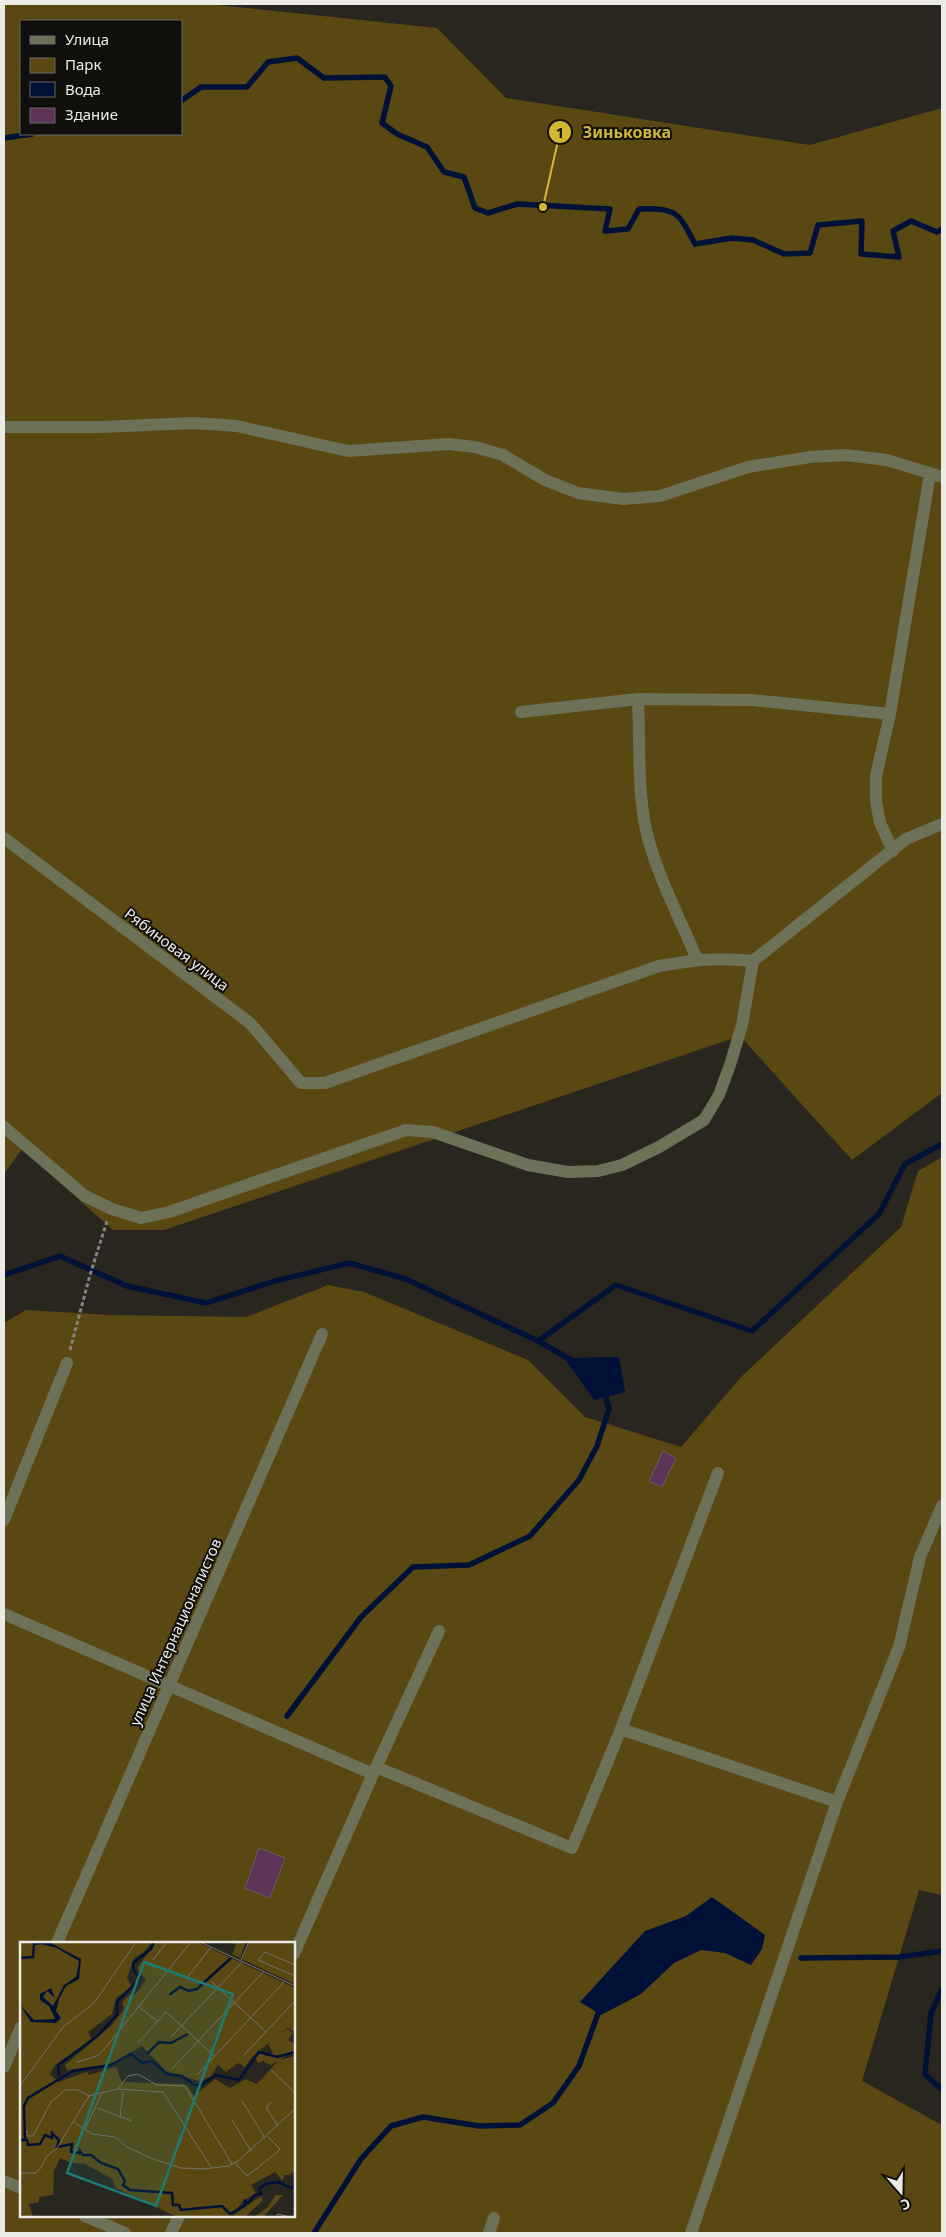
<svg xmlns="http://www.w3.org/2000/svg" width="946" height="2237" viewBox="0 0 946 2237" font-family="'Noto Sans',sans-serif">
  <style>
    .green { fill: #5a4813; fill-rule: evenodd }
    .water { fill: #001138 }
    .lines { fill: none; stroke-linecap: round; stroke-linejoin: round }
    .stream { stroke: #001138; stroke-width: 5.5 }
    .building { fill: #5e3358; stroke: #675f65 }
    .path { stroke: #85837d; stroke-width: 3; stroke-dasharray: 4 2.5; stroke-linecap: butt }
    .minor { stroke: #6d7158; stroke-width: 12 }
    .labels { text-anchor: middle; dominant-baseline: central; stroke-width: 4; stroke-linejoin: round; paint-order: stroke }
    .street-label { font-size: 15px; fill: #edebe6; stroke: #110f0c }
    .inset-river { fill: none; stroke: #001138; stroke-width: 2.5 }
    .inset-road { fill: none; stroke: #77756f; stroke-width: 1 }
    .view { fill: #1a7c74; fill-opacity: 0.15; stroke: #1a7c74; stroke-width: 2.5 }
    .inset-edge { fill: none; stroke: #edebe6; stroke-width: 2.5 }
    .leader { fill: none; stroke: #d4b635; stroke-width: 2 }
    .callout-dot { fill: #d4b635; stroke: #110f0c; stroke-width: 2 }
    .mark-label { font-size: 15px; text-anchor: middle; font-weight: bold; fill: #111 }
    .callout-label { font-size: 16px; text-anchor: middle; font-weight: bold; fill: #d4b635; stroke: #110f0c; stroke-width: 4; stroke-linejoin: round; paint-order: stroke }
  </style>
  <rect width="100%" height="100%" fill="#29261f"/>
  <path class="green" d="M 4,4 L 208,4 L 437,28 L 506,98 L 810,145 L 942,108 L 942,1093 L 852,1160 L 740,1036 L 164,1230 L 113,1230 L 22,1149 L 4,1174 ZM 21,21 L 181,21 L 181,134 L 21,134 Z
    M 942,1157 L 942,1895 L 919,1890 L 862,2081 L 942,2125 L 942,2233 L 4,2233 L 4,1323 L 26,1310 L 110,1315 L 246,1317 L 328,1285 L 364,1292 L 528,1360 L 585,1417 L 681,1447 L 742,1376 L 901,1227 L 918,1171 ZM 21,1943 L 294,1943 L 294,2216 L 21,2216 Z"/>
  <path class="water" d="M 619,1357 L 625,1392 L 594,1400 L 564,1358 Z
    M 712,1897 L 765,1935 L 762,1949 L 751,1965 L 725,1953 L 701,1950 L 674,1963 L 641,1994 L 601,2015 L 580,2002 L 645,1931 L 686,1916 Z"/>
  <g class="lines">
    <path class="stream" d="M 181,101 L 201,87 L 247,87 L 268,62 L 297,58 L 324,78 L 385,77 L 391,86 L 382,123 L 397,134 L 427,147 L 444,172 L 464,177 L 475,208 L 488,213 L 517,204 L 610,209 L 605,231 L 628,229 L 639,209 C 676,208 678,211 695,244 L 732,238 L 753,240 L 784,254 L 810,253 L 818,225 L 862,221 L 861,254 L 899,257 L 893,231 L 911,221 L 937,232 L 942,229
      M 4,138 L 32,134
      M 4,1275 L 60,1256 L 127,1286 L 206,1303 L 275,1281 L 349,1263 L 406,1279 L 538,1341 L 616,1285 L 752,1331 L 879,1214 L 905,1164 L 942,1144
      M 538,1341 L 575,1362
      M 287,1716 L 361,1617 L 413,1567 L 469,1565 L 530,1536 L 579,1480 L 597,1446 L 609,1409 L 604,1391
      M 801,1958 L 899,1957 L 942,1951
      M 942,1989 L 931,2013 L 925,2074 L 942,2090
      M 314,2233 L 361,2159 L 391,2126 L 423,2117 L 479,2126 L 520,2125 L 553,2103 L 579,2066 L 600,2008"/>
  </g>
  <path class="building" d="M 663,1451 L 676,1458 L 662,1487 L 649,1481 Z
    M 259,1848 L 285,1858 L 270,1898 L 245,1888 Z"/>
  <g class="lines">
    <path class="path" d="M 70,1350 L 90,1275 L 107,1221"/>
    <path class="minor" d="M 4,427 L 102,427 L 194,423 L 237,426 L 348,451 L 449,444 L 475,447 L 503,455 L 545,480 L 578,493 L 623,499 L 660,496 L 748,467 L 810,457 L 845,455 L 887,460 L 942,477
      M 638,699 C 640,741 637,798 648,838 C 659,879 680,919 697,959
      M 521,712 L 638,699 L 752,700 L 890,714
      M 4,838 L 250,1023 L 301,1083 L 325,1083 L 659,966 C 694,960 717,957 753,961
      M 893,851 L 880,823 L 876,801 L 876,776 L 890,714 L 930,474
      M 4,1127 L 85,1196 L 112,1209 L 141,1218 L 169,1212 L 406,1130 L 433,1132 L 528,1165 L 568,1172 L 598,1171 L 622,1165 L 659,1147 L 704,1120 L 719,1095 L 730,1065 L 742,1025 L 753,961 L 906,839 L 942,824
      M 4,1520 L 67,1363
      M 4,1614 L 373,1774
      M 621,1729 L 837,1802
      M 376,1767 L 572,1848 L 621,1729 L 718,1473
      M 57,1943 L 322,1334
      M 294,1954 L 373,1774 L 439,1631
      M 4,2067 L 21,2027
      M 4,2181 L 21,2188
      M 85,2216 L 125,2233
      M 171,2233 L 179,2216
      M 489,2233 L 494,2218
      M 691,2233 L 837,1802 L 899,1647 L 920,1557 L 942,1506"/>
  </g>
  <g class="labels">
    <g class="street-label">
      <text transform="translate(177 949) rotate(37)">Рябиновая улица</text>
      <text transform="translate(175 1632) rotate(-66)">улица Интернационалистов</text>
    </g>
  </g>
  <g transform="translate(20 1942)">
    <rect width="275" height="275" fill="#29261f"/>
    <path d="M 0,0 L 132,0 L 124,10 L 114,16 L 107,36 L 112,44 L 96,56 L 92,72 L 68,90 L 72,98 L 35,123 L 30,132 L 38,140 L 67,130 L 69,133 L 96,125 L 102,140 L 163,142 L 168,144 L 174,154 L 195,137 L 210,146 L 226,137 L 237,142 L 259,118 L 275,114 L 275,228 L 270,233 L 264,233 L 263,239 L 255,230 L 231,243 L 236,251 L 224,258 L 210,275 L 157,275 L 96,246 L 92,237 L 65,222 L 51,221 L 40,216 L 34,229 L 33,253 L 19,255 L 19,260 L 9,262 L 13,275 L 0,275 ZM 136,0 L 177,0 L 275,46 L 275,90 L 268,86 L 261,91 L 268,87 L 273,91 L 268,98 L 275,102 L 275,113 L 269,112 L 251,123 L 243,119 L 238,121 L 235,115 L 240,111 L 248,114 L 253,111 L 248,102 L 252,98 L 232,115 L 225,125 L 218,121 L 206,130 L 198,123 L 191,134 L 179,139 L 146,129 L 122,104 L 90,122 L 47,128 L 45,123 L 91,84 L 104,67 L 102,60 L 111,51 L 115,53 L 126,38 L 117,26 ZM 211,0 L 226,0 L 220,16 L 212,12 L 216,3 ZM 230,0 L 275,0 L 275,42 L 222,17 ZM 256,253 L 263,253 L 243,275 L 234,275 L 247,266 ZM 241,254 L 243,258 L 225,275 L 211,275 Z" fill="#5a4813"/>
    <path d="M 17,1 L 31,1 L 61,17 L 59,37 L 46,44 L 39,57 L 36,69 L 41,76 L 36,81 L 11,80 L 0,63 L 14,78 L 35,77 L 29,64 L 20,58 L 20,52 L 31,46 L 35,56 L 27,49 L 23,55 L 33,64 L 44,43 L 56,35 L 59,19 L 37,6 Z" fill="#001138"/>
    <path class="inset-river" d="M 0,16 L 13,15 L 14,2 L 21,1M 149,53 L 160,45 L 169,49 L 177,47 L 211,16M 127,112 L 139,100 L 151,101 L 168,92M 39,134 L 38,123 L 76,95 L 97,73 L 97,60 L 120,36 L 114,29 L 113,21 L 131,7 L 134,0M 5,197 L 4,164 L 8,156 L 53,129 L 91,123 L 111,112 L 122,121 L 132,119 L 147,132 L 162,134 L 174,143 L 181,143 L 196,133 L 219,138 L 239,110 L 257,115 L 275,110M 0,198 L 7,198 L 8,203 L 20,202 L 25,193 L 32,196 L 32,191 L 39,198 L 37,205 L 52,202 L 51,210 L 60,211 L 60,209 L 63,213 L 71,213 L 81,221 L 98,227 L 105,239 L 103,243 L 110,248 L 152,251 L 153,263 L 159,263 L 161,268 L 202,264 L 210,272 L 225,263 L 225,259 L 228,261 L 235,253 L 241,252 L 239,247 L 246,242 L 258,240 L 271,246 L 275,243"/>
    <path class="inset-road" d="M 180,0 L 275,44M 133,18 L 147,0M 221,18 L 229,0M 275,23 L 245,10 L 238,18 L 275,34M 166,37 L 191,5M 191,39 L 246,90M 119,65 L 137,79M 162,84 L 194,114M 151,95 L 223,19M 119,100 L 146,70 L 162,84M 224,113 L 275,59M 57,120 L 77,114 L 86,105 L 171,0M 152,127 L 244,29M 251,128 L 275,151M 177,133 L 265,39M 0,144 L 43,85 L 74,61 L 116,0M 98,147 L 108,134 L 118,132 L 137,143 L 165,144 L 212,222M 222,159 L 245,196M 251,161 L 246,165 L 258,184M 77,166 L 112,179M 100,176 L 103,149M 212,178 L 231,209M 54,180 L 72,192 L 95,195 L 107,205 L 133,217 L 161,226 L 183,227 L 209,224 L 218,219 L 275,167M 65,187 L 81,153M 7,188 L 7,194 L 13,194 L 31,160 L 45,148 L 58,148 L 69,154 L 98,147 L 143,150 L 191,225M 215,221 L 227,234 L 255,212 L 260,207 L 247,194M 0,231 L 15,231 L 20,227 L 27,214 L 37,206 L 69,154M 256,275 L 258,272 L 270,275"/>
    <path class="view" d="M 124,20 L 213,52 L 136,264 L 47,231 Z"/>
    <rect width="275" height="275" class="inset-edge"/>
  </g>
  <path class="leader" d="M543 207L560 132"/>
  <g class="callout-dot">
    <circle cx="543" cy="207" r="5"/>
    <circle cx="560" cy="132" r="12"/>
  </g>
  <g class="mark-label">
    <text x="560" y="138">1</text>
  </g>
  <g class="callout-label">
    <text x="627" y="138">Зиньковка</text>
  </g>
  <rect width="946" height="2237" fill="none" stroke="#edebe6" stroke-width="10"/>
  <rect x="20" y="20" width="162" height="115" fill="#110f0c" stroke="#696763"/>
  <rect x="30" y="36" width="25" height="8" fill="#6d7158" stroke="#696763"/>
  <text x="65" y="45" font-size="15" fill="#edebe6">Улица</text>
  <rect x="30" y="58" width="25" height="15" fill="#5a4813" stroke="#696763"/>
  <text x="65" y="70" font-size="15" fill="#edebe6">Парк</text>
  <rect x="30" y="82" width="25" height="15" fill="#001138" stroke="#696763"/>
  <text x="65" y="95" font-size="15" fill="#edebe6">Вода</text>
  <rect x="30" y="108" width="25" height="15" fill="#5e3358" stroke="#696763"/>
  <text x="65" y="120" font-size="15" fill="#edebe6">Здание</text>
  <g transform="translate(901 2192) rotate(160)" stroke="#110f0c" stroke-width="4" paint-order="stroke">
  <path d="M0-4L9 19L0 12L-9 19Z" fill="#edebe6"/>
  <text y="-8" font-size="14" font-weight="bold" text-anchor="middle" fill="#edebe6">С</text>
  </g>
</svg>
